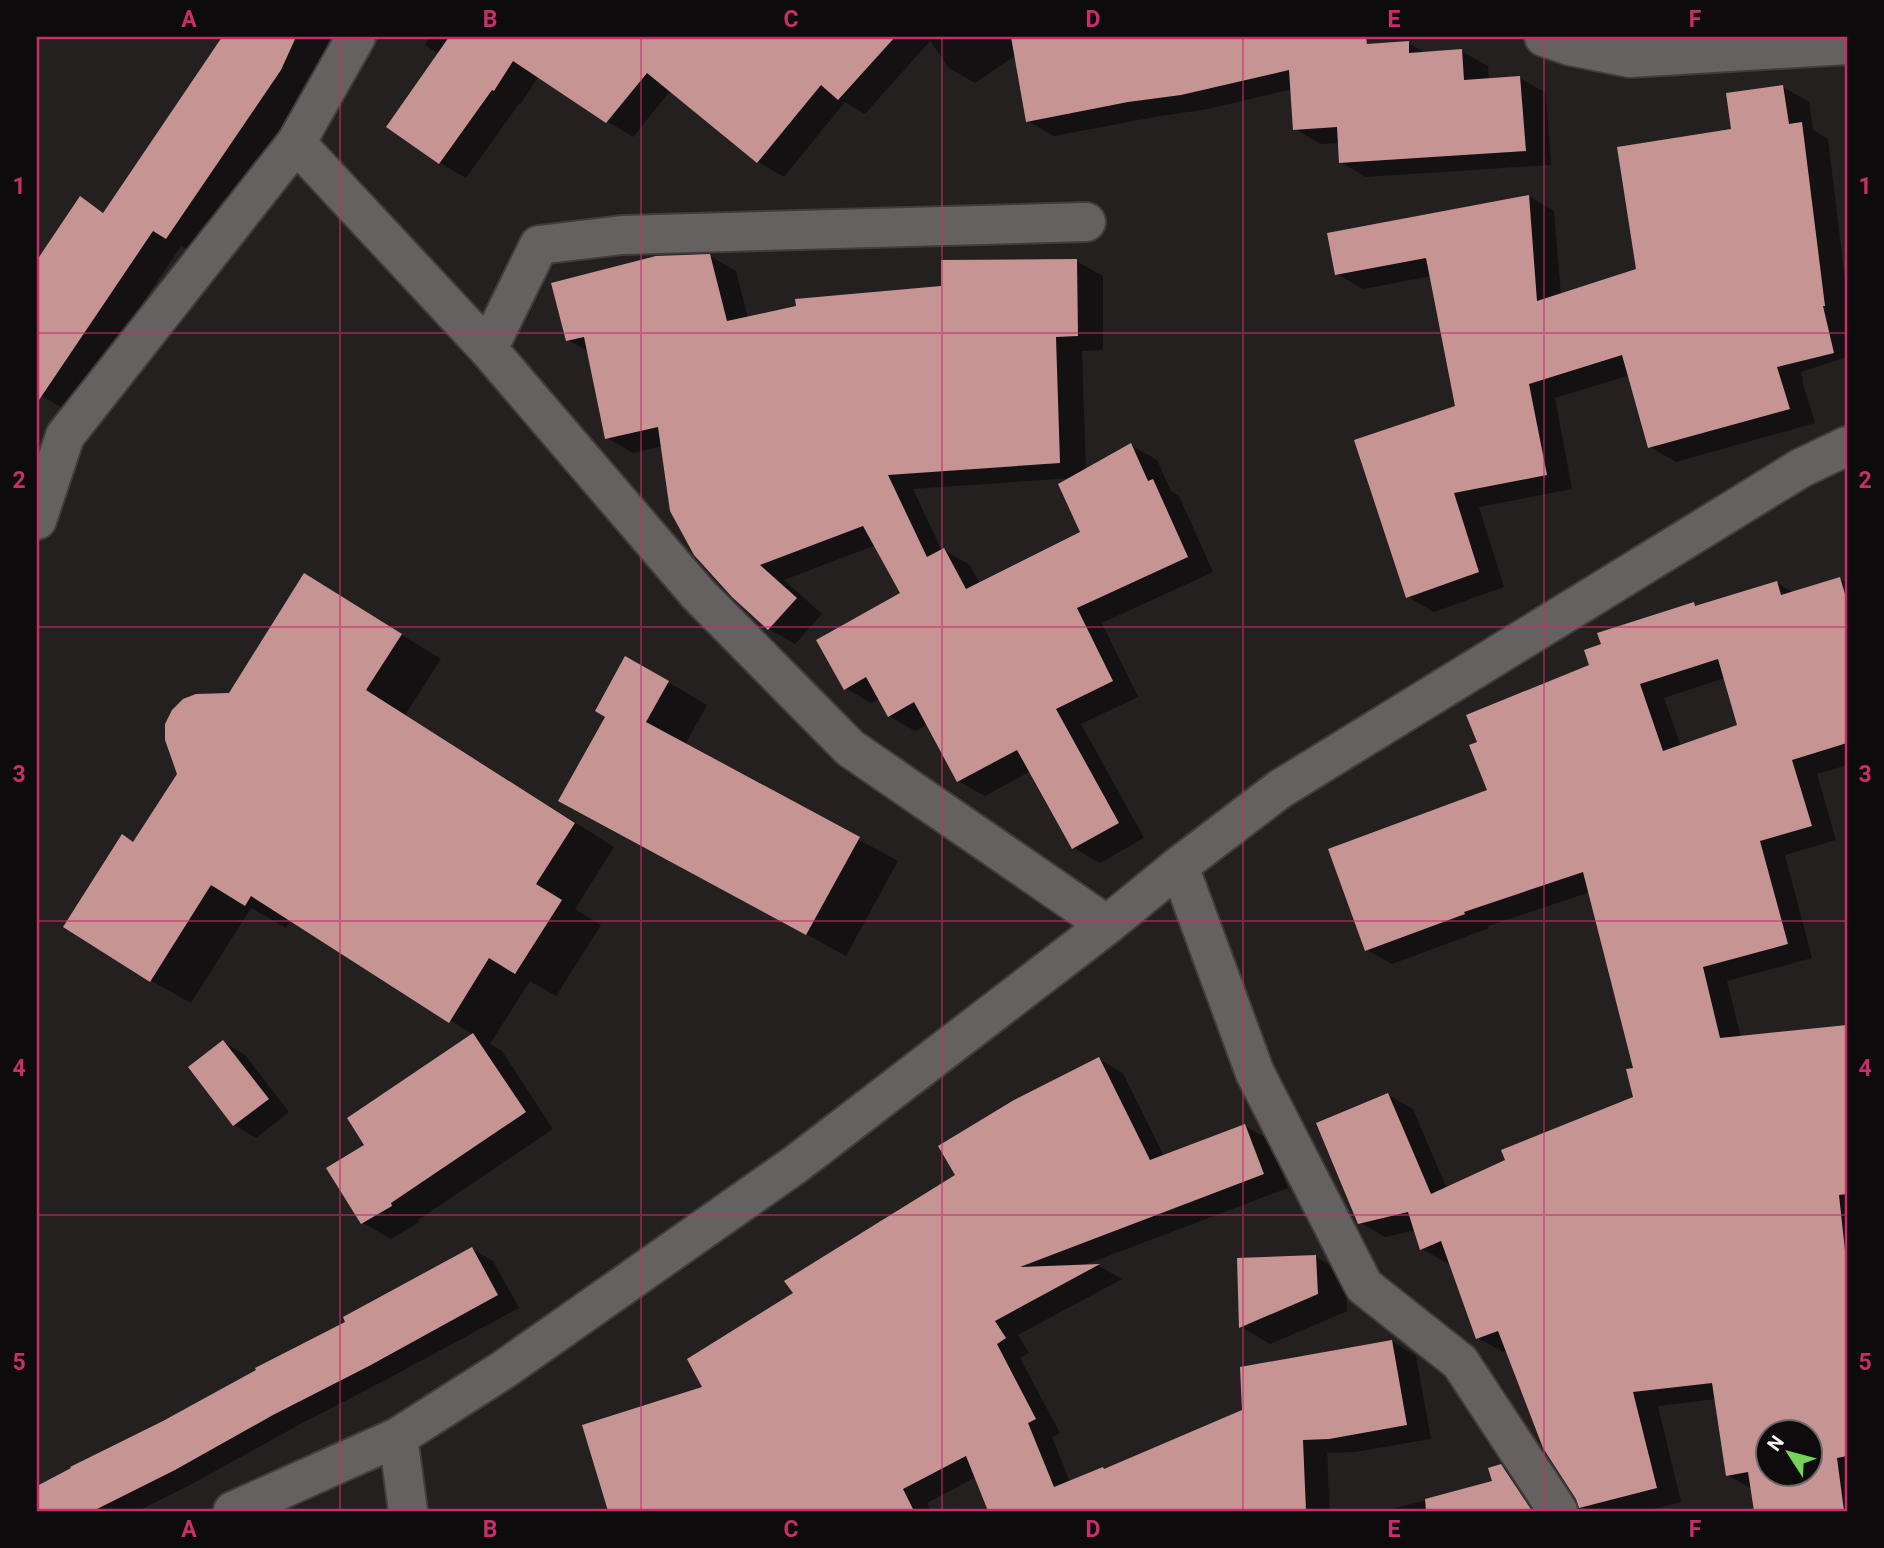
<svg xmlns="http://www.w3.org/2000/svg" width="1884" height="1548" viewBox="0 0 1884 1548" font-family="Roboto,sans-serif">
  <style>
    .shadow { fill: #0007; fill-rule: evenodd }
    .building { fill: #c79494; fill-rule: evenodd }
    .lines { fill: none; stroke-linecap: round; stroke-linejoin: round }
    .minor-casing { stroke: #413d3d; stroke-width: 42 }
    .minor { stroke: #666161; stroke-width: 38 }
    .grid { fill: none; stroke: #c72e6a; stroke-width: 2; stroke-opacity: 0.55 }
    .neatline { fill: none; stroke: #c72e6a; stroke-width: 2.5 }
    .grid-label { font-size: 23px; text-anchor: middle; font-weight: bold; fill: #c72e6a }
  </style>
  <rect width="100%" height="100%" fill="#252020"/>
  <path class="shadow" d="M 225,37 L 331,37 L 309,86 L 195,254 L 181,246 L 69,412 L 37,393 L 37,263 L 80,199 L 105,213 Z
    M 430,37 L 610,37 L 649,63 L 670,37 L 1064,37 L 1068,43 L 1102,37 L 1344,37 L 1347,47 L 1408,43 L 1427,54 L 1461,51 L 1488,66 L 1489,80 L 1520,78 L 1546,93 L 1551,165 L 1366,177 L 1340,162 L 1339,143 L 1321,144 L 1295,129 L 1292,89 L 1208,109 L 1155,117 L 1054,136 L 1028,121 L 1016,55 L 975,83 L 949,68 L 930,41 L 865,114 L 845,102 L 784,177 L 758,162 L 671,90 L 633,137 L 607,121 L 539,76 L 520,105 L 519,104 L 466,178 L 440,163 L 439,54 L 425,45 Z
    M 1783,87 L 1809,102 L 1813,130 L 1828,139 L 1847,296 L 1847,357 L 1801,372 L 1803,381 L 1802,381 L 1815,423 L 1676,462 L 1650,447 L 1630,375 L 1555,398 L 1572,489 L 1479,507 L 1504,587 L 1434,612 L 1408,597 L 1457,407 L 1432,276 L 1363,289 L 1337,274 L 1529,196 L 1554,211 L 1561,295 L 1638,270 L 1733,131 Z
    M 710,256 L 736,271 L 748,318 L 943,287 L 1076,261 L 1103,276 L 1103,350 L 1082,351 L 1086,470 L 1131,445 L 1157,460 L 1171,491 L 1179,496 L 1213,572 L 1102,623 L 1138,697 L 1081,724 L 1144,838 L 1100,863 L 1074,848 L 1031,771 L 985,796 L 958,781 L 928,724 L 915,731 L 889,716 L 880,699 L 871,703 L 845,688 L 902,593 L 876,545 L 784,580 L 822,614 L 795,644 L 769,629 L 663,446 L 633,453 L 607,438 L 589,352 L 568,340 ZM 1072,478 L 1082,533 L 980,584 L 970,565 L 944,550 L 942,551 L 913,489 Z
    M 305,575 L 441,659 L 405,715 L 614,847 L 575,909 L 601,925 L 556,996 L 530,981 L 490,1044 L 502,1051 L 553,1129 L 418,1220 L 419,1222 L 391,1239 L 363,1223 L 329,1169 L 366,1145 L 474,1035 L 291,920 L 286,928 L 251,908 L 191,1003 L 150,980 L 134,844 Z
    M 1840,579 L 1847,583 L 1847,765 L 1817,774 L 1836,840 L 1785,855 L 1812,958 L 1727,981 L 1741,1038 L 1847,1027 L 1847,1511 L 1755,1511 L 1752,1489 L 1728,1475 L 1716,1399 L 1658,1406 L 1681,1502 L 1646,1511 L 1588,1511 L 1581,1507 L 1507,1350 L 1503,1352 L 1478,1338 L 1450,1262 L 1447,1263 L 1422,1249 L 1416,1230 L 1385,1237 L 1359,1222 L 1388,1095 L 1413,1109 L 1447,1189 L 1635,1098 L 1635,1069 L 1590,892 L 1488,926 L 1489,928 L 1392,964 L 1367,950 L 1489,791 L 1591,666 L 1693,604 L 1698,607 L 1777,583 L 1794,593 ZM 1725,678 L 1739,726 L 1681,746 L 1664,698 ZM 1769,1432 L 1811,1432 L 1811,1474 L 1769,1474 Z
    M 668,682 L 707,705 L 685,745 L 898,861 L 846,956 L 561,800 Z
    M 224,1042 L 245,1055 L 289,1112 L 256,1138 L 234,1125 Z
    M 1099,1059 L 1123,1073 L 1164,1156 L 1245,1126 L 1270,1140 L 1288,1188 L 1084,1265 L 1099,1266 L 1122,1279 L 1018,1335 L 1029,1353 L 1020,1358 L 1060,1433 L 1052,1437 L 1070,1482 L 1105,1470 L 1243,1411 L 1392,1341 L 1416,1356 L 1431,1439 L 1355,1452 L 1327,1453 L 1330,1511 L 990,1511 L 976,1477 L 927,1503 L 931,1511 L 610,1511 L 584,1426 L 705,1388 L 796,1294 L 958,1175 Z
    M 472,1249 L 493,1261 L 519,1308 L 391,1377 L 295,1427 L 190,1485 L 138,1511 L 37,1511 L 37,1488 L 164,1422 L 347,1323 Z
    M 1316,1257 L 1346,1274 L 1347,1311 L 1270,1344 L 1241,1327 L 1239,1260 Z
    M 1501,1466 L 1526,1480 L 1546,1511 L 1534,1511 L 1512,1477 L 1512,1484 L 1530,1511 L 1383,1511 L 1494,1483 Z"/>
  <path class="building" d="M 222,37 L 296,37 L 281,70 L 166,239 L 153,231 L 37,403 L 37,260 L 80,196 L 103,213 Z
    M 449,37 L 895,37 L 838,100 L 821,85 L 757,163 L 647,73 L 606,123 L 513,61 L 494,91 L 492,90 L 439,164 L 386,127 Z
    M 1011,37 L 1366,37 L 1367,44 L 1409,41 L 1409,53 L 1462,49 L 1464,80 L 1520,76 L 1526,151 L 1339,163 L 1337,127 L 1293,130 L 1289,70 L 1181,95 L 1128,102 L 1026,122 Z
    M 1783,85 L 1789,124 L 1802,122 L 1825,306 L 1823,306 L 1834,353 L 1777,367 L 1790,409 L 1648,448 L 1622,355 L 1529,384 L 1547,475 L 1454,493 L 1479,572 L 1406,598 L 1354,440 L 1455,406 L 1426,258 L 1335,275 L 1327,233 L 1529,195 L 1537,301 L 1636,269 L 1617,147 L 1731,129 L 1726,93 Z
    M 710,254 L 727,321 L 796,306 L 795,299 L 941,286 L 941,260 L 1077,259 L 1078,336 L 1056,337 L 1060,463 L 888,475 L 927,557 L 944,548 L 966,589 L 1080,532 L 1058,484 L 1131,443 L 1148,481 L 1153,479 L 1188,557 L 1077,608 L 1113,681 L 1056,709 L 1119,823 L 1072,849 L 1017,750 L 957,782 L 914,702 L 888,717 L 866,677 L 844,690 L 816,640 L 900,593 L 863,526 L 760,565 L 797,598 L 768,630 L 732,597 L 694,555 L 670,511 L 658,427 L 605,439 L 584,337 L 566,341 L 551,283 L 656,256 Z
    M 304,573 L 402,634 L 366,690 L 575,823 L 536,884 L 562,900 L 515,974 L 489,958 L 449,1023 L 251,896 L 245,906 L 211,885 L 150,982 L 63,927 L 122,834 L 133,842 L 177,774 L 165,740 L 165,724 L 172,710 L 183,699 L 196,694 L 229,693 Z
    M 1840,577 L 1847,601 L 1847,743 L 1792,760 L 1812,826 L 1760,841 L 1788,944 L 1703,967 L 1720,1038 L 1847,1025 L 1847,1194 L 1839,1195 L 1847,1269 L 1847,1456 L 1837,1458 L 1844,1511 L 1754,1511 L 1748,1472 L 1726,1476 L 1712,1383 L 1633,1392 L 1657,1488 L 1579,1508 L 1576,1499 L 1543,1448 L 1498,1331 L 1476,1339 L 1441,1241 L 1420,1250 L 1408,1212 L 1358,1224 L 1316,1123 L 1388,1093 L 1431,1194 L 1505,1160 L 1501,1150 L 1633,1097 L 1626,1069 L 1633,1068 L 1583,872 L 1464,912 L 1465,914 L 1365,951 L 1328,849 L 1487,790 L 1469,745 L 1477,742 L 1466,715 L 1589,665 L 1584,650 L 1601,644 L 1597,633 L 1694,602 L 1695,606 L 1777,581 L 1781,595 ZM 1718,659 L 1737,725 L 1663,751 L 1640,684 ZM 1768,1432 L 1810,1432 L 1810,1474 L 1768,1474 Z
    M 625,656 L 669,681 L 646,722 L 860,837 L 806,935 L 558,801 L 605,717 L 595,711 Z
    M 473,1033 L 526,1112 L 391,1203 L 392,1206 L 361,1224 L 326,1168 L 364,1145 L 347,1118 Z
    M 223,1040 L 269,1099 L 233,1126 L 188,1067 Z
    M 1099,1057 L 1150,1160 L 1245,1124 L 1264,1174 L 1020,1267 L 1100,1264 L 995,1321 L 1006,1338 L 997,1344 L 1036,1419 L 1028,1423 L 1054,1487 L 1103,1467 L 1104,1469 L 1242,1410 L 1240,1367 L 1392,1340 L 1407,1425 L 1329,1439 L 1303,1440 L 1306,1511 L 988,1511 L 966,1456 L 903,1489 L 914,1511 L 608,1511 L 582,1425 L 702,1387 L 687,1359 L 793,1293 L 784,1281 L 955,1175 L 938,1146 L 1014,1100 Z
    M 472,1247 L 498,1295 L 369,1366 L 273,1415 L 175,1470 L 93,1511 L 37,1511 L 37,1486 L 71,1468 L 70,1467 L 163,1421 L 256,1370 L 255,1368 L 345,1322 L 343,1317 Z
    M 1316,1255 L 1318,1294 L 1239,1328 L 1237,1258 Z
    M 1501,1464 L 1532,1511 L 1426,1511 L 1425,1499 L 1492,1481 L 1488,1468 Z"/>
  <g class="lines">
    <defs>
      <path id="minor" d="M 1544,37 L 1570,46 L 1630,58 L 1847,45
        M 296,143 L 488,349 L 698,594 L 850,748 L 1107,925
        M 488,349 L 539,245 L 622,235 L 1086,222
        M 37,520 L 65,436 L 296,143 L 356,37
        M 1179,866 L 1255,1073 L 1364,1286 L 1460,1362 L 1558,1511
        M 398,1437 L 408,1511
        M 233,1511 L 398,1437 L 503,1370 L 796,1164 L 1107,925 L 1179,866 L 1280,789 L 1801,468 L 1847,446"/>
    </defs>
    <use href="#minor" class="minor-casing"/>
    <use href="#minor" class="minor"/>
  </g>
  <path class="grid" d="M 340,37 L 340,1511M 641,37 L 641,1511M 942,37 L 942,1511M 1243,37 L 1243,1511M 1544,37 L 1544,1511M 37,333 L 1847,333M 37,627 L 1847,627M 37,921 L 1847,921M 37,1215 L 1847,1215"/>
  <rect width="1884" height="1548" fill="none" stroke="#0d0b0b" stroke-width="77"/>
  <g transform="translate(1789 1453) rotate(306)"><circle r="33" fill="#0d0b0b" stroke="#6a6767" stroke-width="2"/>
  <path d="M0-5L12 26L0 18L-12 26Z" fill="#75d25a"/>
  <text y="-10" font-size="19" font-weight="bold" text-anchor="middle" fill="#f5f2f2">N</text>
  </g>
  <rect x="38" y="38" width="1808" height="1472" class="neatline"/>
  <g class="grid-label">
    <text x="189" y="27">A</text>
    <text x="490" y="27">B</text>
    <text x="791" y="27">C</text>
    <text x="1093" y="27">D</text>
    <text x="1394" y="27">E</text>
    <text x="1695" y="27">F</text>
    <text x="19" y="194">1</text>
    <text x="1865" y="194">1</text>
    <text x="19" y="488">2</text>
    <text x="1865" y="488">2</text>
    <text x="19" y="782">3</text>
    <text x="1865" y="782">3</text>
    <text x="19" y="1076">4</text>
    <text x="1865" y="1076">4</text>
    <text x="19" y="1370">5</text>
    <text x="1865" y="1370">5</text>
    <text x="189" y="1537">A</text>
    <text x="490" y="1537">B</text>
    <text x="791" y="1537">C</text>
    <text x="1093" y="1537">D</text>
    <text x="1394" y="1537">E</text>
    <text x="1695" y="1537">F</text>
  </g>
</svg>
